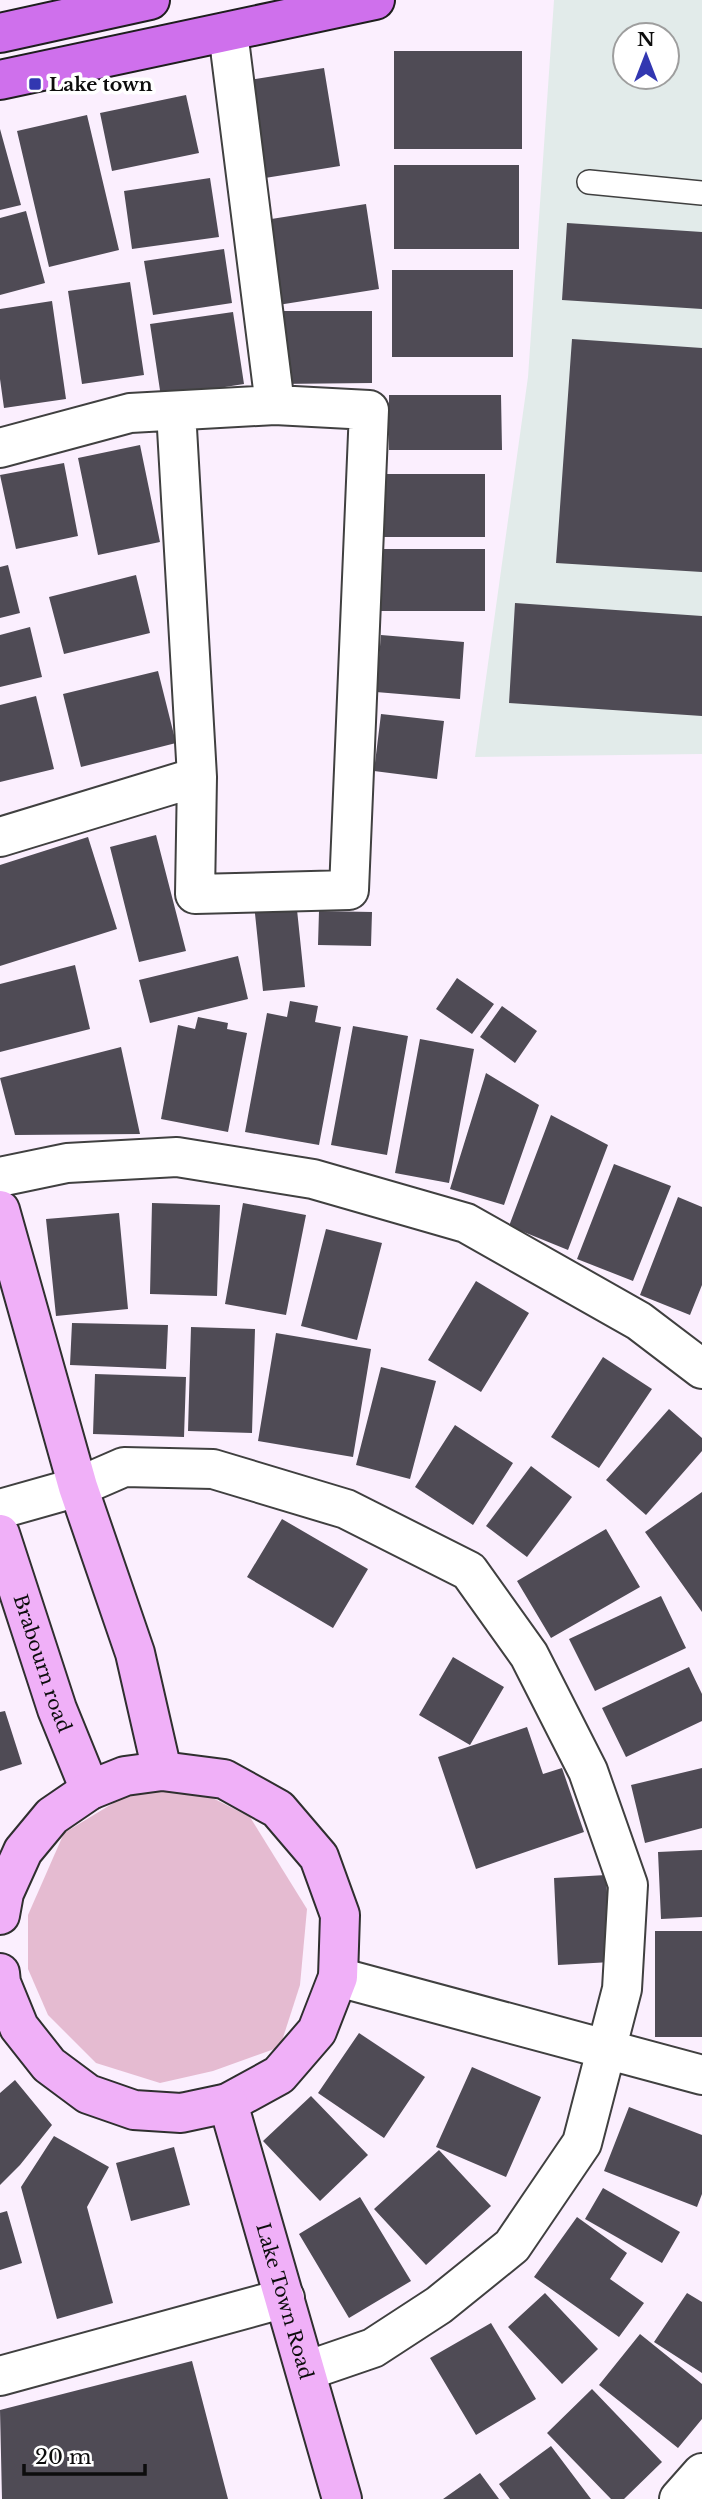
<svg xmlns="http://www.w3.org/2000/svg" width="702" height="2499" viewBox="0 0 702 2499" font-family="'Libre Baskerville',serif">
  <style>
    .industrial { fill: #e2ebea; fill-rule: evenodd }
    .green { fill: #e5bbd1 }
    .building { fill: #4f4b55 }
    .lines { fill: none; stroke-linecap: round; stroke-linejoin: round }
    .lane-casing { stroke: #404040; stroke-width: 26 }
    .street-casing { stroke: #404040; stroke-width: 42 }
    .secondary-casing { stroke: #2f2f2f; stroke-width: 42 }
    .primary-casing { stroke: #1e1e1e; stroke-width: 42 }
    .lane { stroke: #fff; stroke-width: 23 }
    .street { stroke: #fff; stroke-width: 38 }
    .secondary { stroke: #f0b0f8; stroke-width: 38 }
    .primary { stroke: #cf70ec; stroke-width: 38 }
    .poi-dot { fill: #3237b1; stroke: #fff; stroke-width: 2.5 }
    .labels { text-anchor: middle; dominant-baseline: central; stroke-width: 7; stroke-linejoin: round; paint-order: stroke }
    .poi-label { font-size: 19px; font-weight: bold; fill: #0d0d0d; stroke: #fff; text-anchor: start }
    .street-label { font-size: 19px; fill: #0d0d0d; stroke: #fff }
  </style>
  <rect width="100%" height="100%" fill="#fbeffe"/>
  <path class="industrial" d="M 554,0 L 702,0 L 702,754 L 475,757 L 528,377 ZM 625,35 L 667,35 L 667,77 L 625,77 Z"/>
  <path class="green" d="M 191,1787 L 250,1817 L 307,1909 L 300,1985 L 280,2047 L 213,2071 L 160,2083 L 96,2063 L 48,2015 L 28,1969 L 28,1915 L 64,1833 L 130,1793 Z"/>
  <path class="building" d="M 394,51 L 522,51 L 522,149 L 394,149 Z
    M 324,68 L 340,166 L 252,180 L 237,82 Z
    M 186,95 L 199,153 L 112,171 L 100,113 Z
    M 87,115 L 119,250 L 49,267 L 17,131 Z
    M 0,129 L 21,205 L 0,210 Z
    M 394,165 L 519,165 L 519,249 L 394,249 Z
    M 210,178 L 219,237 L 132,249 L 124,191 Z
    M 366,204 L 379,289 L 278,305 L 265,220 Z
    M 26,211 L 45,283 L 0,295 L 0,218 Z
    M 567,223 L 702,232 L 702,309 L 562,300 Z
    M 224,249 L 232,303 L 153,315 L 144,261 Z
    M 392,270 L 513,270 L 513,357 L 392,357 Z
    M 130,282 L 144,375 L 82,384 L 68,291 Z
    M 52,301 L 66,399 L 4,408 L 0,379 L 0,309 Z
    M 277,311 L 372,311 L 372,383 L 277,384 Z
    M 233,312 L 244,384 L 161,397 L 150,324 Z
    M 572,339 L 702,348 L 702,572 L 556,563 Z
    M 389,395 L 501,395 L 502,450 L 389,450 Z
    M 140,445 L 160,542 L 98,555 L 78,458 Z
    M 64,463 L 78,536 L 16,549 L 0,475 Z
    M 376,474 L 485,474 L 485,537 L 376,537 Z
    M 380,549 L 485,549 L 485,611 L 380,611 Z
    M 8,565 L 20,613 L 0,618 L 0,567 Z
    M 136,575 L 150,633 L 64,654 L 49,597 Z
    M 515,603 L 702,616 L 702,716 L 509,703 Z
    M 30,627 L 42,677 L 0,687 L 0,635 Z
    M 381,635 L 464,642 L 460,699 L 376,692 Z
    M 158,671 L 176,743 L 81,767 L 63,694 Z
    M 36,696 L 54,769 L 0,782 L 0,705 Z
    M 381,714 L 444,721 L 437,779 L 374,771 Z
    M 156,835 L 186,951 L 139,962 L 110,847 Z
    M 88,837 L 117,929 L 0,966 L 0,865 Z
    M 296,900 L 305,987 L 263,991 L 254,904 Z
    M 319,911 L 372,912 L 371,946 L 318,945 Z
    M 238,956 L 248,999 L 150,1023 L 139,980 Z
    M 75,965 L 90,1029 L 0,1052 L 0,984 Z
    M 457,978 L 494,1004 L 472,1034 L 436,1009 Z
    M 290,1001 L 318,1006 L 315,1022 L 341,1027 L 319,1145 L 245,1132 L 267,1013 L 287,1017 Z
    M 502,1006 L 537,1031 L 515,1063 L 480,1037 Z
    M 198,1017 L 228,1023 L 227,1029 L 247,1033 L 228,1132 L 161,1119 L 178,1025 L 195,1029 Z
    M 353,1026 L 408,1036 L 387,1155 L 331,1145 Z
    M 420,1039 L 474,1049 L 449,1183 L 395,1173 Z
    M 121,1047 L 140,1134 L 15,1135 L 0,1078 Z
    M 486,1073 L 539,1105 L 504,1205 L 450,1189 Z
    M 551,1115 L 608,1145 L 568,1250 L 509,1226 Z
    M 614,1164 L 671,1186 L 633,1281 L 577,1259 Z
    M 678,1197 L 702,1207 L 702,1285 L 690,1315 L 640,1295 Z
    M 152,1203 L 220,1205 L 217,1296 L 150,1294 Z
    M 243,1203 L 306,1215 L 286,1315 L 225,1304 Z
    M 119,1213 L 128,1309 L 56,1316 L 46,1219 Z
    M 326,1229 L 382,1243 L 357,1340 L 301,1326 Z
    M 476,1281 L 529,1313 L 481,1392 L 428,1360 Z
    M 72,1323 L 168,1325 L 166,1369 L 70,1365 Z
    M 191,1327 L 255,1329 L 252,1433 L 188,1431 Z
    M 276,1333 L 371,1349 L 353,1457 L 258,1441 Z
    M 603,1357 L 652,1389 L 599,1468 L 551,1437 Z
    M 381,1367 L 436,1381 L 410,1479 L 356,1465 Z
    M 95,1374 L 186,1377 L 184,1437 L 93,1434 Z
    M 669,1409 L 702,1438 L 702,1451 L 646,1515 L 606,1480 Z
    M 455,1425 L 513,1463 L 473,1525 L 415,1487 Z
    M 531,1466 L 572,1497 L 527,1557 L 486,1526 Z
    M 702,1492 L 702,1612 L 645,1532 Z
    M 282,1519 L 368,1569 L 333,1628 L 247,1577 Z
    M 606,1529 L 640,1587 L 551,1638 L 517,1581 Z
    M 661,1596 L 686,1648 L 595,1691 L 569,1639 Z
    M 453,1657 L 504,1687 L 470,1745 L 419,1715 Z
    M 689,1667 L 702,1694 L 702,1721 L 626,1757 L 602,1708 Z
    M 5,1711 L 22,1764 L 0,1771 L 0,1712 Z
    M 527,1727 L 543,1774 L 562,1768 L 584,1832 L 476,1869 L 438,1757 Z
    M 702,1768 L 702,1828 L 645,1843 L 631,1785 Z
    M 702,1850 L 702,1917 L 661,1919 L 658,1852 Z
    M 606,1875 L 611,1962 L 558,1965 L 554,1878 Z
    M 655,1931 L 702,1931 L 702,2037 L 655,2037 Z
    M 359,2033 L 425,2077 L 384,2138 L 318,2093 Z
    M 472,2067 L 541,2097 L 506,2177 L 436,2147 Z
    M 15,2080 L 52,2125 L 20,2165 L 0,2185 L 0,2093 Z
    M 311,2096 L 368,2155 L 320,2201 L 263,2141 Z
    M 629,2107 L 702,2135 L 702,2194 L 697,2207 L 604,2171 Z
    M 54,2136 L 109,2167 L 87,2207 L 113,2303 L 57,2319 L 21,2187 Z
    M 174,2147 L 190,2205 L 131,2221 L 116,2163 Z
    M 439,2150 L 491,2206 L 426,2265 L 374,2209 Z
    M 603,2188 L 680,2232 L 662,2263 L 585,2219 Z
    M 360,2197 L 411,2281 L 349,2318 L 299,2234 Z
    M 7,2211 L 22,2263 L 0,2270 L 0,2213 Z
    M 577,2217 L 627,2253 L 610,2279 L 644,2303 L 619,2337 L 534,2277 Z
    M 545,2293 L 598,2349 L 562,2384 L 508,2327 Z
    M 687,2293 L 702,2302 L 702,2373 L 654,2342 Z
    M 491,2323 L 536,2399 L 476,2435 L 430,2358 Z
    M 640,2334 L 702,2384 L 702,2419 L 678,2448 L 599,2385 Z
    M 192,2361 L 228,2499 L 2,2499 L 0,2410 Z
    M 592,2389 L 662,2462 L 624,2499 L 611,2499 L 547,2433 Z
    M 551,2446 L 591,2499 L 510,2499 L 499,2484 Z
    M 480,2473 L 499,2499 L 443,2499 Z"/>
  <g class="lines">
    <defs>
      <path id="lane" d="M 589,182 L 702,193"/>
      <path id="street" d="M 228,32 L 275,405
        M 0,448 L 130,413 L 275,405 L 369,410 L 349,890 L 195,894 L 197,777
        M 0,837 L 197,777 L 176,411
        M 0,1177 L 67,1163 L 177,1157 L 313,1179 L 466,1223 L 639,1321 L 702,1369
        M 0,1509 L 78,1487 L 124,1467 L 213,1469 L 346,1509 L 469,1571 L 529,1655 L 588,1771 L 628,1885 L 622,1989 L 582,2143 L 512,2246 L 439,2305 L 373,2348 L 306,2371
        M 338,1977 L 702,2075
        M 0,2376 L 285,2298
        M 679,2499 L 702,2473"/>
      <g id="secondary">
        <path d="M 0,1210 L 78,1487 L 135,1653 L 162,1771"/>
        <path id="s1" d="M 0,1534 L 57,1709 L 90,1790"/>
        <path d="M 0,1915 L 4,1893 L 23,1851 L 52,1816 L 90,1790 L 125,1776 L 162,1771 L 224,1779 L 278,1809 L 319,1857 L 340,1915 L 338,1977 L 317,2031 L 279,2075 L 228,2103 L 181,2113 L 134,2110 L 88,2094 L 49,2065 L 19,2027 L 1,1983 L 0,1973"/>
        <path id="s2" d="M 228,2103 L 342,2499"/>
      </g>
      <path id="primary" d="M 0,33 L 150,0
        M 0,80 L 375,0"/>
    </defs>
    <use href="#lane" class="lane-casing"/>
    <use href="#street" class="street-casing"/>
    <use href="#secondary" class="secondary-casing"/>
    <use href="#primary" class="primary-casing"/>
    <use href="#lane" class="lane"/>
    <use href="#street" class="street"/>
    <use href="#secondary" class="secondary"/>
    <use href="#primary" class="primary"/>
  </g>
  <rect class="poi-dot" x="28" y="77" width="14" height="14" rx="3.5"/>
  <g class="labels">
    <g class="poi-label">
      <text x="49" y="84">Lake town</text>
    </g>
    <g class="street-label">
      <text stroke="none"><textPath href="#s1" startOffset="136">Brabourn road</textPath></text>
      <text stroke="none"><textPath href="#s2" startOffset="206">Lake Town Road</textPath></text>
    </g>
  </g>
  <g transform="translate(646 56)"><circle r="33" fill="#ffffff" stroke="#9e9e9e" stroke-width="2"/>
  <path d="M0-5L12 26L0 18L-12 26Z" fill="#3237b1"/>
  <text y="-10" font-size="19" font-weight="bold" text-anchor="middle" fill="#0d0d0d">N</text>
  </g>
  <path d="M24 2464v10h121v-10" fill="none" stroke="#0d0d0d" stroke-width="3.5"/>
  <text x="35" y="2464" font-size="21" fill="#0d0d0d" stroke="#ffffff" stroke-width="5" paint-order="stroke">20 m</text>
</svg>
